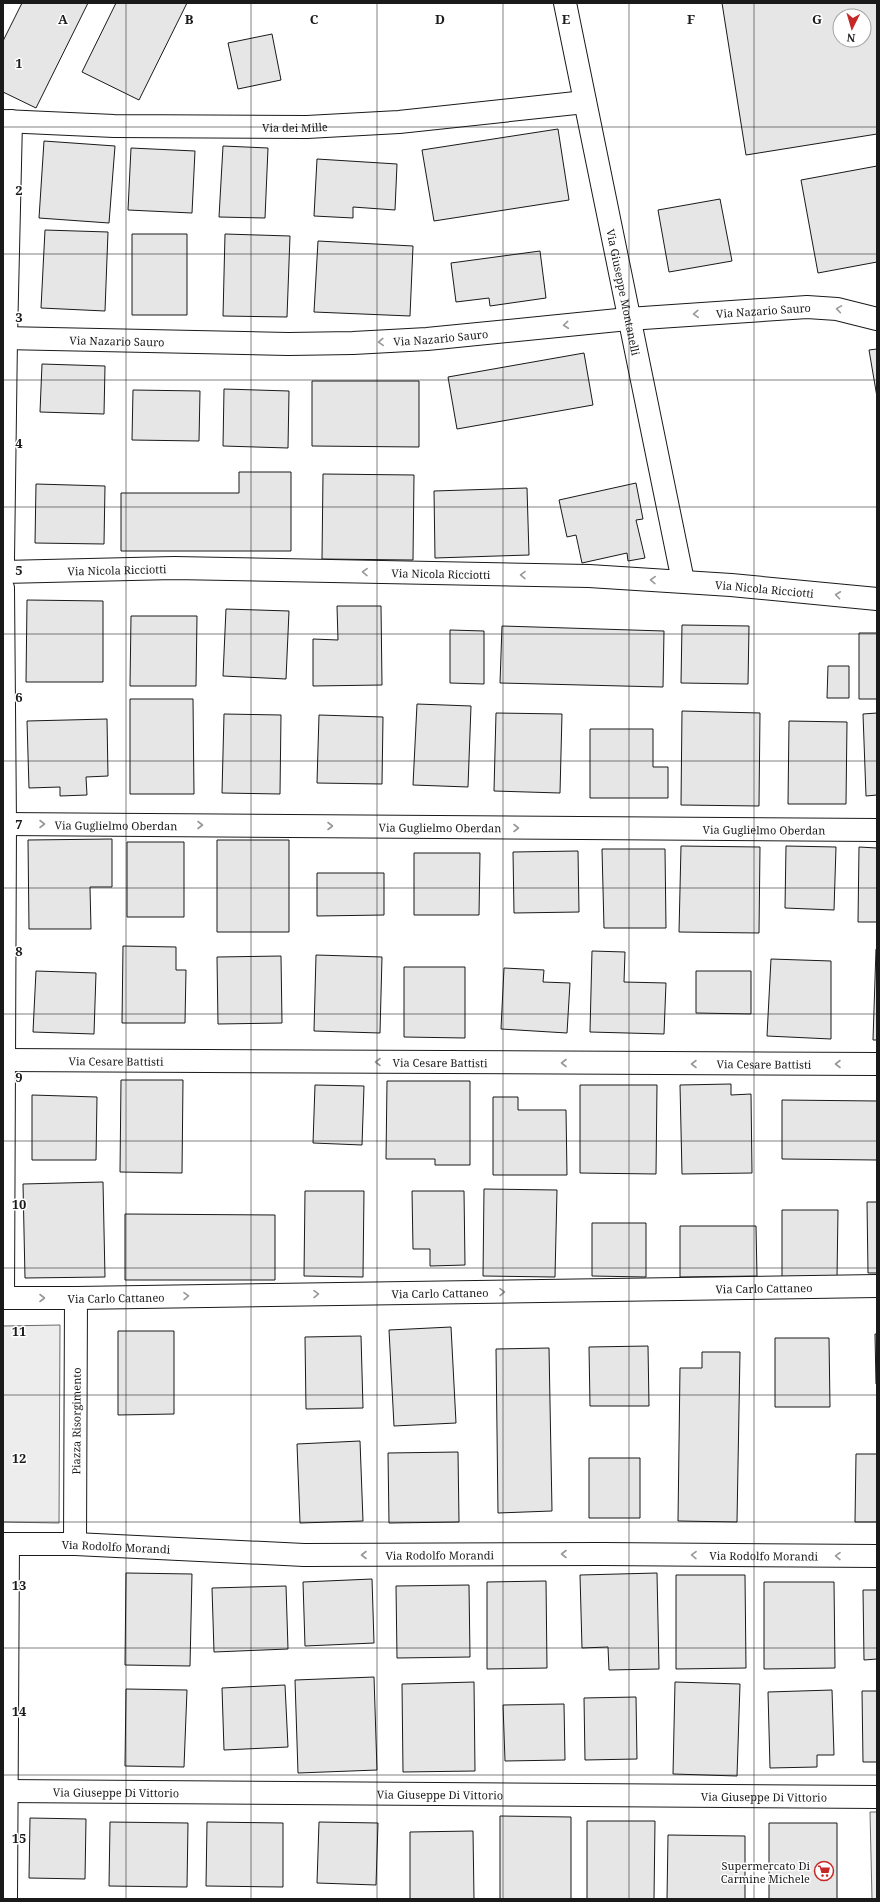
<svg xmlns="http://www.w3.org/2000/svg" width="880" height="1902" viewBox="0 0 880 1902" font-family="'Noto Serif',serif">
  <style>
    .built { fill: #ededed; stroke: #6a6a6a }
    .building { fill: #e6e6e6; stroke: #1a1a1a; fill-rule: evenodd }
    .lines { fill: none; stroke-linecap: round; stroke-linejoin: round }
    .minor-casing { stroke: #1a1a1a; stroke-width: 24 }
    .minor { stroke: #fff; stroke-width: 22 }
    .oneway { stroke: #989898 }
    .grid { fill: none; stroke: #1a1a1a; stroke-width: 1; stroke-opacity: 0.55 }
    .labels { text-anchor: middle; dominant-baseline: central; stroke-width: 3; stroke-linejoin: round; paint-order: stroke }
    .street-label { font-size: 11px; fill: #1a1a1a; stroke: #fff }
    .poi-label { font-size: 11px; fill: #1a1a1a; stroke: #fff; text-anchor: end }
    .grid-label { font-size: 13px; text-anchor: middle; font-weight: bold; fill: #1a1a1a; stroke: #fff; stroke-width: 3; stroke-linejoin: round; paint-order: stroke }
  </style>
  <rect width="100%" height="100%" fill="#fff"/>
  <path class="built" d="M 60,1325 L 59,1523 L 3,1522 L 3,1326 Z
    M 870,1812 L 877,1812 L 877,1899 L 872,1899 Z"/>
  <path class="building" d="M 22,3 L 88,3 L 36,108 L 3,92 L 3,41 Z
    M 116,3 L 187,3 L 139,100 L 82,72 Z
    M 722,3 L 877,3 L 877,134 L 746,155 ZM 840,16 L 864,16 L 864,40 L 840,40 Z
    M 272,34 L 281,80 L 238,89 L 228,43 Z
    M 558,129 L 569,200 L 434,221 L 422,150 Z
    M 44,141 L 115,146 L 109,223 L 39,218 Z
    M 223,146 L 268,148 L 265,218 L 219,217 Z
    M 131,148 L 195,151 L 192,213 L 128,210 Z
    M 317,159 L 397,164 L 395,210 L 353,207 L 353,218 L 314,216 Z
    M 877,166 L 877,262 L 818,273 L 801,180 Z
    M 720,199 L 732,261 L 669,272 L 658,210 Z
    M 45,230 L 108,232 L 105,311 L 41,308 Z
    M 132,234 L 187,234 L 187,315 L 132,315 Z
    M 225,234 L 290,236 L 287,317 L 223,316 Z
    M 318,241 L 413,246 L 410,316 L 314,312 Z
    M 540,251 L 546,298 L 490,306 L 489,298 L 456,302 L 451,263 Z
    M 877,349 L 877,397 L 869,350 Z
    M 584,353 L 593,405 L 457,429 L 448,377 Z
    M 42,364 L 105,366 L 104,414 L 40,412 Z
    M 312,381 L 419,381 L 419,447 L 312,446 Z
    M 224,389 L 289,391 L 288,448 L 223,446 Z
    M 133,390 L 200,391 L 199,441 L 132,440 Z
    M 239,472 L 291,472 L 291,551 L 121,551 L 121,493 L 239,493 Z
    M 323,474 L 414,475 L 413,560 L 322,559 Z
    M 636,483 L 643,519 L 636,520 L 645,558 L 628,561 L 627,553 L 582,563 L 576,535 L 567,537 L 559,500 Z
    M 36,484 L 105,486 L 104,544 L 35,543 Z
    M 527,488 L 529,555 L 435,558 L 434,491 Z
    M 27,600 L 103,601 L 103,682 L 26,682 Z
    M 337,606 L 381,606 L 382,685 L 313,686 L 313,639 L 338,640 Z
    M 226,609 L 289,611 L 286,679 L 223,676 Z
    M 131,616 L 197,616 L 196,686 L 130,686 Z
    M 682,625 L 749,626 L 748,684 L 681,683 Z
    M 502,626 L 664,631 L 663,687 L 500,683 Z
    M 450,630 L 484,631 L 484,684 L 450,683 Z
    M 859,633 L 877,633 L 877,699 L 859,699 Z
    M 828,666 L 849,666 L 849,698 L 827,698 Z
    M 130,699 L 193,699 L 194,794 L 130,794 Z
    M 417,704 L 471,706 L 468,787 L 413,785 Z
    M 682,711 L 760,713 L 759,806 L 681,805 Z
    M 496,713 L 562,714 L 560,793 L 494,791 Z
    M 877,713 L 877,795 L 866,796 L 863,714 Z
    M 224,714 L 281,715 L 280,794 L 222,793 Z
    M 319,715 L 383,717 L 382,784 L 317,783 Z
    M 107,719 L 108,776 L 86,777 L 87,795 L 60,796 L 60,787 L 29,788 L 27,721 Z
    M 789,721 L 847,722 L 846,804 L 788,804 Z
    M 590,729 L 653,729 L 653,767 L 668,767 L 668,798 L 590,798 Z
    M 112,839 L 112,887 L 90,887 L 91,929 L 29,929 L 28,840 Z
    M 217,840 L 289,840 L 289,932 L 217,932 Z
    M 127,842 L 184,842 L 184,917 L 127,917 Z
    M 681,846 L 760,847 L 759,933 L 679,932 Z
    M 786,846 L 836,847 L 834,910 L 785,908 Z
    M 859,847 L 877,848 L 877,922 L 858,922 Z
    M 602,849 L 665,849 L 666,928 L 604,928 Z
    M 578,851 L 579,912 L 514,913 L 513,852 Z
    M 414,853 L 480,853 L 479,915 L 414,915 Z
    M 317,873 L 384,873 L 384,915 L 317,916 Z
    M 123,946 L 176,947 L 176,970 L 186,970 L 185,1023 L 122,1023 Z
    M 876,949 L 877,949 L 877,1040 L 873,1040 Z
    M 592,951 L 625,952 L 624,982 L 666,983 L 664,1034 L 590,1032 Z
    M 316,955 L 382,957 L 380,1033 L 314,1031 Z
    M 281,956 L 282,1023 L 218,1024 L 217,957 Z
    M 771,959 L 831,961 L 831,1039 L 767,1036 Z
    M 404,967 L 465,967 L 465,1038 L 404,1037 Z
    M 504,968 L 544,970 L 543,982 L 570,983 L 567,1033 L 501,1029 Z
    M 36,971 L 96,973 L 94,1034 L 33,1032 Z
    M 696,971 L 751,971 L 751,1014 L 696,1013 Z
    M 121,1080 L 183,1080 L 182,1173 L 120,1172 Z
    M 387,1081 L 470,1081 L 470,1165 L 435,1165 L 435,1159 L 386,1159 Z
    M 731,1084 L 731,1095 L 751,1094 L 752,1173 L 682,1174 L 680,1085 Z
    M 315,1085 L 364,1086 L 362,1145 L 313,1143 Z
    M 580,1085 L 657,1085 L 656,1174 L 580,1173 Z
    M 32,1095 L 97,1097 L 96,1160 L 32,1160 Z
    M 493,1097 L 518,1097 L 518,1110 L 566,1110 L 567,1175 L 493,1175 Z
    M 782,1100 L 877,1101 L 877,1160 L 782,1159 Z
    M 103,1182 L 105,1277 L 25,1278 L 23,1184 Z
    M 484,1189 L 557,1190 L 555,1277 L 483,1276 Z
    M 305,1191 L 364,1191 L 363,1277 L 304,1276 Z
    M 412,1191 L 464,1191 L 465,1265 L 430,1266 L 430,1249 L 413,1249 Z
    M 867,1202 L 877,1202 L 877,1273 L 868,1273 Z
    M 782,1210 L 838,1210 L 837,1279 L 782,1278 Z
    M 125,1214 L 275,1215 L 275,1280 L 125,1280 Z
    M 592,1223 L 646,1223 L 646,1277 L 592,1276 Z
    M 680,1226 L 756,1226 L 757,1276 L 680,1277 Z
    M 451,1327 L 456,1423 L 394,1426 L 389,1330 Z
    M 118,1331 L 174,1331 L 174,1414 L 118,1415 Z
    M 875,1334 L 877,1334 L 877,1384 L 876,1384 Z
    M 361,1336 L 363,1408 L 306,1409 L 305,1337 Z
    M 775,1338 L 829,1338 L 830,1407 L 775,1407 Z
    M 648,1346 L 649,1406 L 590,1406 L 589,1347 Z
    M 549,1348 L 552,1511 L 498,1513 L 496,1349 Z
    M 702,1352 L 740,1352 L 737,1522 L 678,1521 L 680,1368 L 702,1368 Z
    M 360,1441 L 363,1521 L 300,1523 L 297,1444 Z
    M 458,1452 L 459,1522 L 389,1523 L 388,1453 Z
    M 856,1454 L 877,1454 L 877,1522 L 855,1522 Z
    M 589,1458 L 640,1458 L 640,1518 L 589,1518 Z
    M 126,1573 L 192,1574 L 190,1666 L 125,1665 Z
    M 657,1573 L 659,1669 L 609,1670 L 608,1647 L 582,1648 L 580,1575 Z
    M 676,1575 L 745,1575 L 746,1668 L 676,1669 Z
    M 372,1579 L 374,1643 L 305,1646 L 303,1582 Z
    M 546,1581 L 547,1668 L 487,1669 L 487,1582 Z
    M 764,1582 L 834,1582 L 835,1668 L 764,1669 Z
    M 469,1585 L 470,1657 L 397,1658 L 396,1586 Z
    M 286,1586 L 288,1649 L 214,1652 L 212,1588 Z
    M 863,1590 L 877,1590 L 877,1659 L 864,1660 Z
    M 374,1677 L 377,1770 L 298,1773 L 295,1680 Z
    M 474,1682 L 475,1771 L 403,1772 L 402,1684 Z
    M 675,1682 L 740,1684 L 737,1776 L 673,1774 Z
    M 285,1685 L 288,1747 L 224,1750 L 222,1688 Z
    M 126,1689 L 187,1690 L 184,1767 L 125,1766 Z
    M 832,1690 L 834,1755 L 817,1755 L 817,1767 L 770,1768 L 768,1692 Z
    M 862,1691 L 877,1691 L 877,1762 L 863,1762 Z
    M 636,1697 L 637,1759 L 585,1760 L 584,1698 Z
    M 564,1704 L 565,1760 L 505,1761 L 503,1705 Z
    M 500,1816 L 571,1817 L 571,1899 L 500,1899 Z
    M 30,1818 L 86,1819 L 85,1879 L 29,1878 Z
    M 587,1821 L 655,1821 L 654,1899 L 587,1899 Z
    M 110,1822 L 188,1823 L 187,1887 L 109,1886 Z
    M 207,1822 L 283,1823 L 283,1887 L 206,1886 Z
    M 319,1822 L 378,1823 L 376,1885 L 317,1883 Z
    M 769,1823 L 837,1823 L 837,1899 L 769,1899 Z
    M 473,1831 L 474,1899 L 410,1899 L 410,1832 Z
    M 668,1835 L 745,1836 L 745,1899 L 667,1899 Z"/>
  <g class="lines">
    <defs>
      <g id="minor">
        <path id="s1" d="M 565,3 L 683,581"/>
        <path id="s2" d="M 3,121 L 114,126 L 307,127 L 399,122 L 585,102"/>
        <path id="s3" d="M 3,338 L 288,344 L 353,343 L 427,339 L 628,319 L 807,307 L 837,309 L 877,319"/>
        <path d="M 3,560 L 6,338 L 11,121"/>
        <path id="s4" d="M 3,572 L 174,568 L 589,576 L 731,585 L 877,599"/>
        <path d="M 3,588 L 5,824 L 3,1298"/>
        <path id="s5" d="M 3,824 L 877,830"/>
        <path id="s6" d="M 3,1060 L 877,1064"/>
        <path id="s7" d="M 3,1298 L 76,1298 L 877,1286"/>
        <path id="s8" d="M 3,1544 L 75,1544 L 304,1555 L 602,1554 L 877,1556"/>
        <path id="s9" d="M 75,1544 L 76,1298"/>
        <path id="s10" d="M 3,1791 L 877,1797"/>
        <path d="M 6,1899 L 8,1544"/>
      </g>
    </defs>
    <use href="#minor" class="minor-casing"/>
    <use href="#minor" class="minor"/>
  </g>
  <defs><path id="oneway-chevron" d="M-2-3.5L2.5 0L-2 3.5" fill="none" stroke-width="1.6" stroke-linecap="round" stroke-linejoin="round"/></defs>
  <g class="oneway">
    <use href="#oneway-chevron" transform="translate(839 309) rotate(-171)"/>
    <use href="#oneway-chevron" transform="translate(696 314) rotate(176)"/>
    <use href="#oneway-chevron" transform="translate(566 325) rotate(174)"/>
    <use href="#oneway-chevron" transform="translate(381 342) rotate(177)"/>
    <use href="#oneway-chevron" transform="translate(365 572) rotate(-179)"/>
    <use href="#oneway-chevron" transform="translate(523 575) rotate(-179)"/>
    <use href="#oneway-chevron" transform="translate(653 580) rotate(-178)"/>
    <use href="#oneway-chevron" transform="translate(838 595) rotate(-173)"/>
    <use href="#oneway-chevron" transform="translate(42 824)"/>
    <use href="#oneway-chevron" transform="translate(200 825)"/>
    <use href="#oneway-chevron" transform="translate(330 826)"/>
    <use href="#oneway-chevron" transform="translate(516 828)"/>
    <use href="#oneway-chevron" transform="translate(378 1062) rotate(-180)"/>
    <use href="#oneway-chevron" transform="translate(564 1063) rotate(-180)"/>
    <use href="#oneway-chevron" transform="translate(694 1064) rotate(-180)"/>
    <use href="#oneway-chevron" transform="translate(838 1064) rotate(-180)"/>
    <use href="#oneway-chevron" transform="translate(502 1292) rotate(-1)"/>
    <use href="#oneway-chevron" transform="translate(316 1294) rotate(-1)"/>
    <use href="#oneway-chevron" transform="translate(186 1296) rotate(-1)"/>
    <use href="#oneway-chevron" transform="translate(42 1298)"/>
    <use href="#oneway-chevron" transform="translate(564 1554) rotate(180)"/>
    <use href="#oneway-chevron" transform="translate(364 1555) rotate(180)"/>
    <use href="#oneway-chevron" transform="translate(694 1555) rotate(-179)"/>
    <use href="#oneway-chevron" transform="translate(838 1556) rotate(-179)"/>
  </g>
  <path class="grid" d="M 126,3 L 126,1899M 251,3 L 251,1899M 377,3 L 377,1899M 503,3 L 503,1899M 629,3 L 629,1899M 754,3 L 754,1899M 3,127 L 877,127M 3,254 L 877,254M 3,380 L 877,380M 3,507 L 877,507M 3,634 L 877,634M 3,761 L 877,761M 3,888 L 877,888M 3,1014 L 877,1014M 3,1141 L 877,1141M 3,1268 L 877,1268M 3,1395 L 877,1395M 3,1522 L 877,1522M 3,1648 L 877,1648M 3,1775 L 877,1775"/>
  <defs>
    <symbol id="supermarket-ring" viewBox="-11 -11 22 22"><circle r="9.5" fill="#fff" stroke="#c62828" stroke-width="1.5"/><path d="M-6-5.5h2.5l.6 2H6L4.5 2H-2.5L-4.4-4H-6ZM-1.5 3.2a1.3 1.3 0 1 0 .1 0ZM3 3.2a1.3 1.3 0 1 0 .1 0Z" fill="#c62828"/></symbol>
  </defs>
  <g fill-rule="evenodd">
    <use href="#supermarket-ring" x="813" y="1860" width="22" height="22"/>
  </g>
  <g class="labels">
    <g class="street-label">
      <text stroke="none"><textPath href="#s2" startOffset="292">Via dei Mille</textPath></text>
      <text stroke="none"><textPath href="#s1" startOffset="295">Via Giuseppe Montanelli</textPath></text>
      <text stroke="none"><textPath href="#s3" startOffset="762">Via Nazario Sauro</textPath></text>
      <text stroke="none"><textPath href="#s3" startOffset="438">Via Nazario Sauro</textPath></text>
      <text stroke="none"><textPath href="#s3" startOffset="114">Via Nazario Sauro</textPath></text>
      <text stroke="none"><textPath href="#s4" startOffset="114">Via Nicola Ricciotti</textPath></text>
      <text stroke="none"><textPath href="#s4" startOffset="438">Via Nicola Ricciotti</textPath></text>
      <text stroke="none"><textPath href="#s4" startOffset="762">Via Nicola Ricciotti</textPath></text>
      <text stroke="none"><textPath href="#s5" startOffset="113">Via Guglielmo Oberdan</textPath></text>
      <text stroke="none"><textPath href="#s5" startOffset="437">Via Guglielmo Oberdan</textPath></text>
      <text stroke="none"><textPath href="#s5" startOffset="761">Via Guglielmo Oberdan</textPath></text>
      <text stroke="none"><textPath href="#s6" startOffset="113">Via Cesare Battisti</textPath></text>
      <text stroke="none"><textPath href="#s6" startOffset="437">Via Cesare Battisti</textPath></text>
      <text stroke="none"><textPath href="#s6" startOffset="761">Via Cesare Battisti</textPath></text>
      <text stroke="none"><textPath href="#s7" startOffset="761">Via Carlo Cattaneo</textPath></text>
      <text stroke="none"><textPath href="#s7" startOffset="437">Via Carlo Cattaneo</textPath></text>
      <text stroke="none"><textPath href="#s7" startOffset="113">Via Carlo Cattaneo</textPath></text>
      <text stroke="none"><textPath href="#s9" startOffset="123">Piazza Risorgimento</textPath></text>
      <text stroke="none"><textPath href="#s8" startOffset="113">Via Rodolfo Morandi</textPath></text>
      <text stroke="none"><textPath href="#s8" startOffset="437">Via Rodolfo Morandi</textPath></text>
      <text stroke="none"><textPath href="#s8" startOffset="761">Via Rodolfo Morandi</textPath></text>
      <text stroke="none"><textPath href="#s10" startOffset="113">Via Giuseppe Di Vittorio</textPath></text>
      <text stroke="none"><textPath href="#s10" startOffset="437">Via Giuseppe Di Vittorio</textPath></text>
      <text stroke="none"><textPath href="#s10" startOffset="761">Via Giuseppe Di Vittorio</textPath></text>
    </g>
    <g class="poi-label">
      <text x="810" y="1865">Supermercato Di<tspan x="810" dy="13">Carmine Michele</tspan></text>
    </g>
  </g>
  <g class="grid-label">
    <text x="63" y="24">A</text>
    <text x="189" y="24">B</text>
    <text x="314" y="24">C</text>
    <text x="440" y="24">D</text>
    <text x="566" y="24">E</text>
    <text x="691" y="24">F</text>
    <text x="817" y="24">G</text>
    <text x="19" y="68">1</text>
    <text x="19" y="195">2</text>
    <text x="19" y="322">3</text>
    <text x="19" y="448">4</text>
    <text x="19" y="575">5</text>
    <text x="19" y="702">6</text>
    <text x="19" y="829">7</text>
    <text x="19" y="956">8</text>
    <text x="19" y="1082">9</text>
    <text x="19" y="1209">10</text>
    <text x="19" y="1336">11</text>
    <text x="19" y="1463">12</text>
    <text x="19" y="1590">13</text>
    <text x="19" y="1716">14</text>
    <text x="19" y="1843">15</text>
  </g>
  <rect width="880" height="1902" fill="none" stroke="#1a1a1a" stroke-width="8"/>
  <g transform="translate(852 28) rotate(185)"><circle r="19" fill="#ffffff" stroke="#a3a3a3"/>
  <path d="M0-3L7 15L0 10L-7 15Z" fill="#c62828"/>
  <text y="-6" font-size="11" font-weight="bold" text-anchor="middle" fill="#1a1a1a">N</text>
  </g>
</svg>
